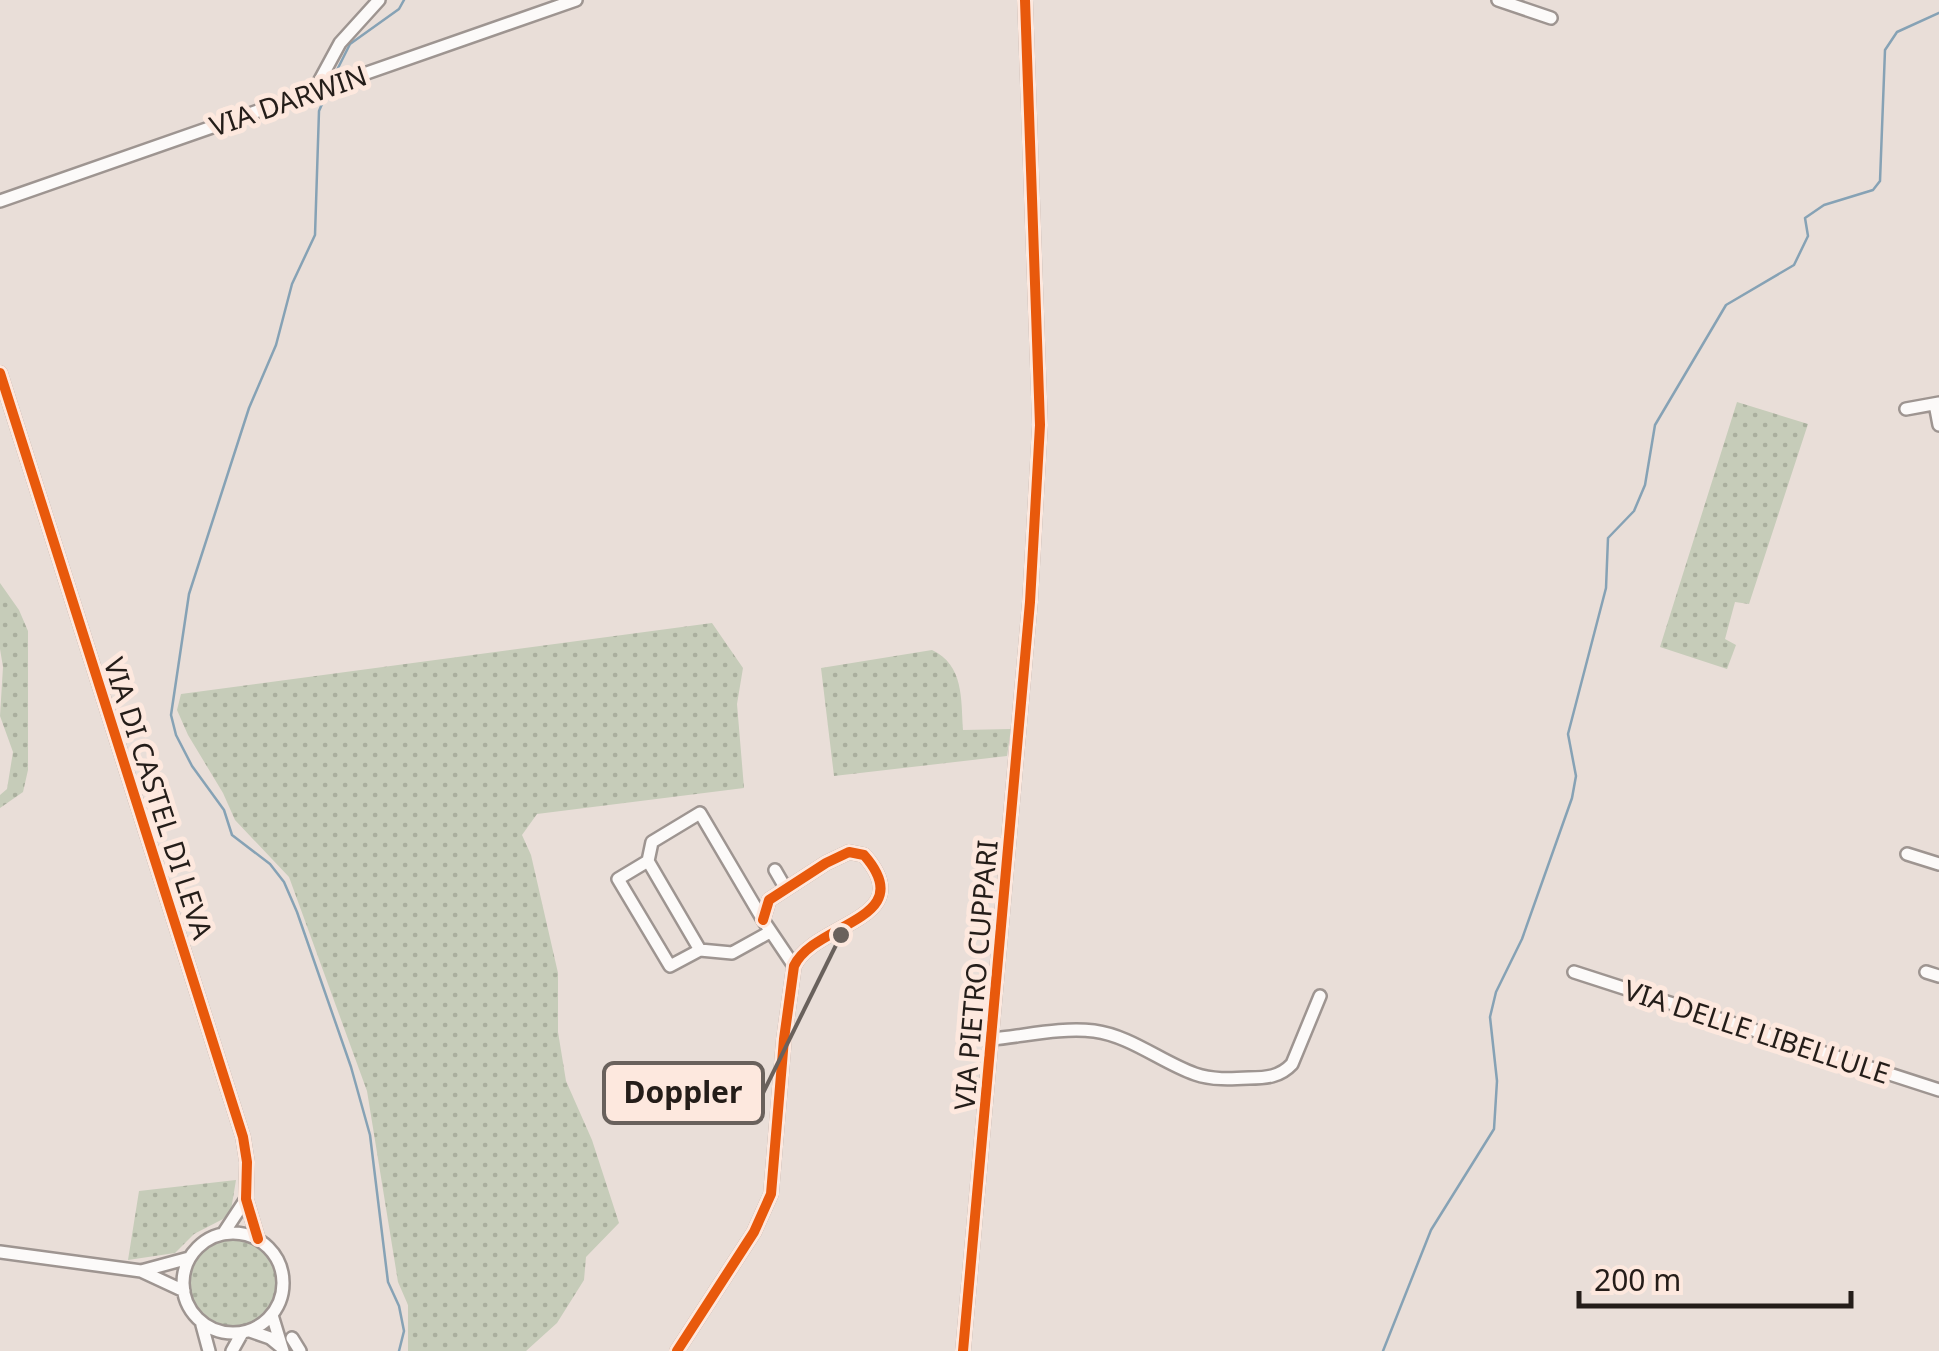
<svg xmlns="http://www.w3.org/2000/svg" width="1939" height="1351" viewBox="0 0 1939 1351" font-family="'Noto Sans',sans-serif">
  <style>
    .grass { fill: url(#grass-dots) }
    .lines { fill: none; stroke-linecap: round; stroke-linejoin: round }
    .stream { stroke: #86a2b5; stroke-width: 2.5 }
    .minor-casing { stroke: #9e9591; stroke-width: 16 }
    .minor { stroke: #fcfaf9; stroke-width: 11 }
    .cycleway-casing { stroke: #fde8de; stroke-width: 16 }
    .cycleway { stroke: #e8590c; stroke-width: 10 }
    .labels { text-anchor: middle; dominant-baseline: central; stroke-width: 10; stroke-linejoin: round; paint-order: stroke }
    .street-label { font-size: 28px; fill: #241d19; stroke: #fde8de }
    .leader { fill: none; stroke: #69615c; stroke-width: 4 }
    .callout-dot { fill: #69615c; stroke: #fde8de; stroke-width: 4 }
    .callout { fill: #fde8de; stroke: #69615c; stroke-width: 4 }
    .callout-label { font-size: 30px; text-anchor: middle; font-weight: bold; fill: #241d19 }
  </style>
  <defs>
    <pattern id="grass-dots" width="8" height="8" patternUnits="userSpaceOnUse" patternTransform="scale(2.5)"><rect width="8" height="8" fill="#c6ccb9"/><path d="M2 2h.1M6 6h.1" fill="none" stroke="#aaaf9e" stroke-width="1.8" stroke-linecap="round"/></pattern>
  </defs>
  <rect width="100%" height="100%" fill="#e9ded8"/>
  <path class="grass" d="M 1737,402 L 1808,424 L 1749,604 L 1735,602 L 1725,639 L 1736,645 L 1727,669 L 1660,647 Z
    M 0,583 L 19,610 L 28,631 L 28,770 L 23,792 L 0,808 L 0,795 L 7,789 L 13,752 L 0,716 L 3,667 L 0,649 Z
    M 712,623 L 743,668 L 737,704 L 744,788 L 537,814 L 522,835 L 531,855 L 558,973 L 558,1032 L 566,1081 L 592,1140 L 619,1223 L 586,1257 L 584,1280 L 557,1323 L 526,1351 L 408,1351 L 408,1305 L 398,1282 L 367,1091 L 289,877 L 235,820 L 223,793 L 188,735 L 177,710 L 181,694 Z
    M 932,650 C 964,665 961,699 963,730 L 1011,729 L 1007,756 L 834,776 L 821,668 Z
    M 236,1180 L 231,1210 L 223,1219 L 194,1234 L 175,1253 L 128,1260 L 139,1191 Z
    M190 1283a43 43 0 1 1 86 0a43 43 0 1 1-86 0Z"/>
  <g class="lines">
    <path class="stream" d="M 333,78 L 350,44 L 399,9 L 404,0
      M 328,90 L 319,111 L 315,235 L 292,284 L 276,345 L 249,408 L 189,594 L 171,715 L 176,735 L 192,766 L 224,810 L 232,835 L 270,864 L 284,882 L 297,912 L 351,1067 L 370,1135 L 388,1282 L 399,1306 L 404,1331 L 399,1351
      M 1383,1351 L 1431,1230 L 1494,1129 L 1497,1081 L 1490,1017 L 1496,992 L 1522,939 L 1572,798 L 1576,776 L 1568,734 L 1606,588 L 1608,538 L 1634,511 L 1645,485 L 1655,425 L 1726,305 L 1794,265 L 1808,236 L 1805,218 L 1824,205 L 1873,190 L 1880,181 L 1885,50 L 1897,32 L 1939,13"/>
    <defs>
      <path id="minor" d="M 1498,0 L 1551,18
        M 314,91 L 340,43 L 379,0
        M 0,201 L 576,0
        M 0,373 L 243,1137 L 247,1162 L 246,1199 L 258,1239
        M 1935,404 L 1939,425
        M 1906,409 L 1939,403
        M 1907,854 L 1939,864
        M 648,861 L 700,950
        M 775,870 L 786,889
        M 770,932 L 732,953 L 700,950 L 670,966 L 618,879 L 648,861 L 652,842 L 700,813 L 763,920 L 794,966
        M 1574,972 L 1939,1090
        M 1926,972 L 1939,976
        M 992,1039 C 1025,1036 1061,1027 1094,1031 C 1131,1036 1161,1062 1195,1074 C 1212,1080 1231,1079 1249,1078 C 1266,1078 1280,1077 1292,1064 L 1320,996
        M183 1283a50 50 0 1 1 100 0a50 50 0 1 1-100 0Z
        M 223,1234 L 246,1199
        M 0,1252 L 141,1271 L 184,1291
        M 141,1271 L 189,1258
        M 272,1315 L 283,1351
        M 202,1325 L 209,1351
        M 250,1331 L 270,1338 L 281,1347
        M 292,1338 L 300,1351
        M 232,1351 L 242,1333
        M 677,1351 L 754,1232 L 771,1194 L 784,1039 L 794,966 C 815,922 921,920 864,855 L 849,852 L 826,863 L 769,900 L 763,920
        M 963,1351 L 1030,602 L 1040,425 L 1025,0"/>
    </defs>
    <use href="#minor" class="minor-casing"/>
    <use href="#minor" class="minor"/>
    <defs>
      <path id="cycleway" d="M 0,373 L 243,1137 L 247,1162 L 246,1199 L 258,1239
        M 677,1351 L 754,1232 L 771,1194 L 784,1039 L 794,966 C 815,922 921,920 864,855 L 849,852 L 826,863 L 769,900 L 763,920
        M 963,1351 L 1030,602 L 1040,425 L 1025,0"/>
    </defs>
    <use href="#cycleway" class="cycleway-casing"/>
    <use href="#cycleway" class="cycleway"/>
  </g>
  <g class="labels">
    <g class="street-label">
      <text transform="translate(288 100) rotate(-19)">VIA DARWIN</text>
      <text transform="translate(159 798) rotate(72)">VIA DI CASTEL DI LEVA</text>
      <text transform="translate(975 975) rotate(-85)">VIA PIETRO CUPPARI</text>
      <text transform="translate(1757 1031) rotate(18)">VIA DELLE LIBELLULE</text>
    </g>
  </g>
  <path class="leader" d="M841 935L763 1093"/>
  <circle class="callout-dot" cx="841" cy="935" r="10"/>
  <rect class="callout" x="604" y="1063" width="159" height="60" rx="10"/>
  <g class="callout-label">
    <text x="683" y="1103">Doppler</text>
  </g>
  <path d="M1579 1291v15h272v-15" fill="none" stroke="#241d19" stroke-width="5"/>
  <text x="1594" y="1291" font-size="30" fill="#241d19" stroke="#fde8de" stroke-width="8" paint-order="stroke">200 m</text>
</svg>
